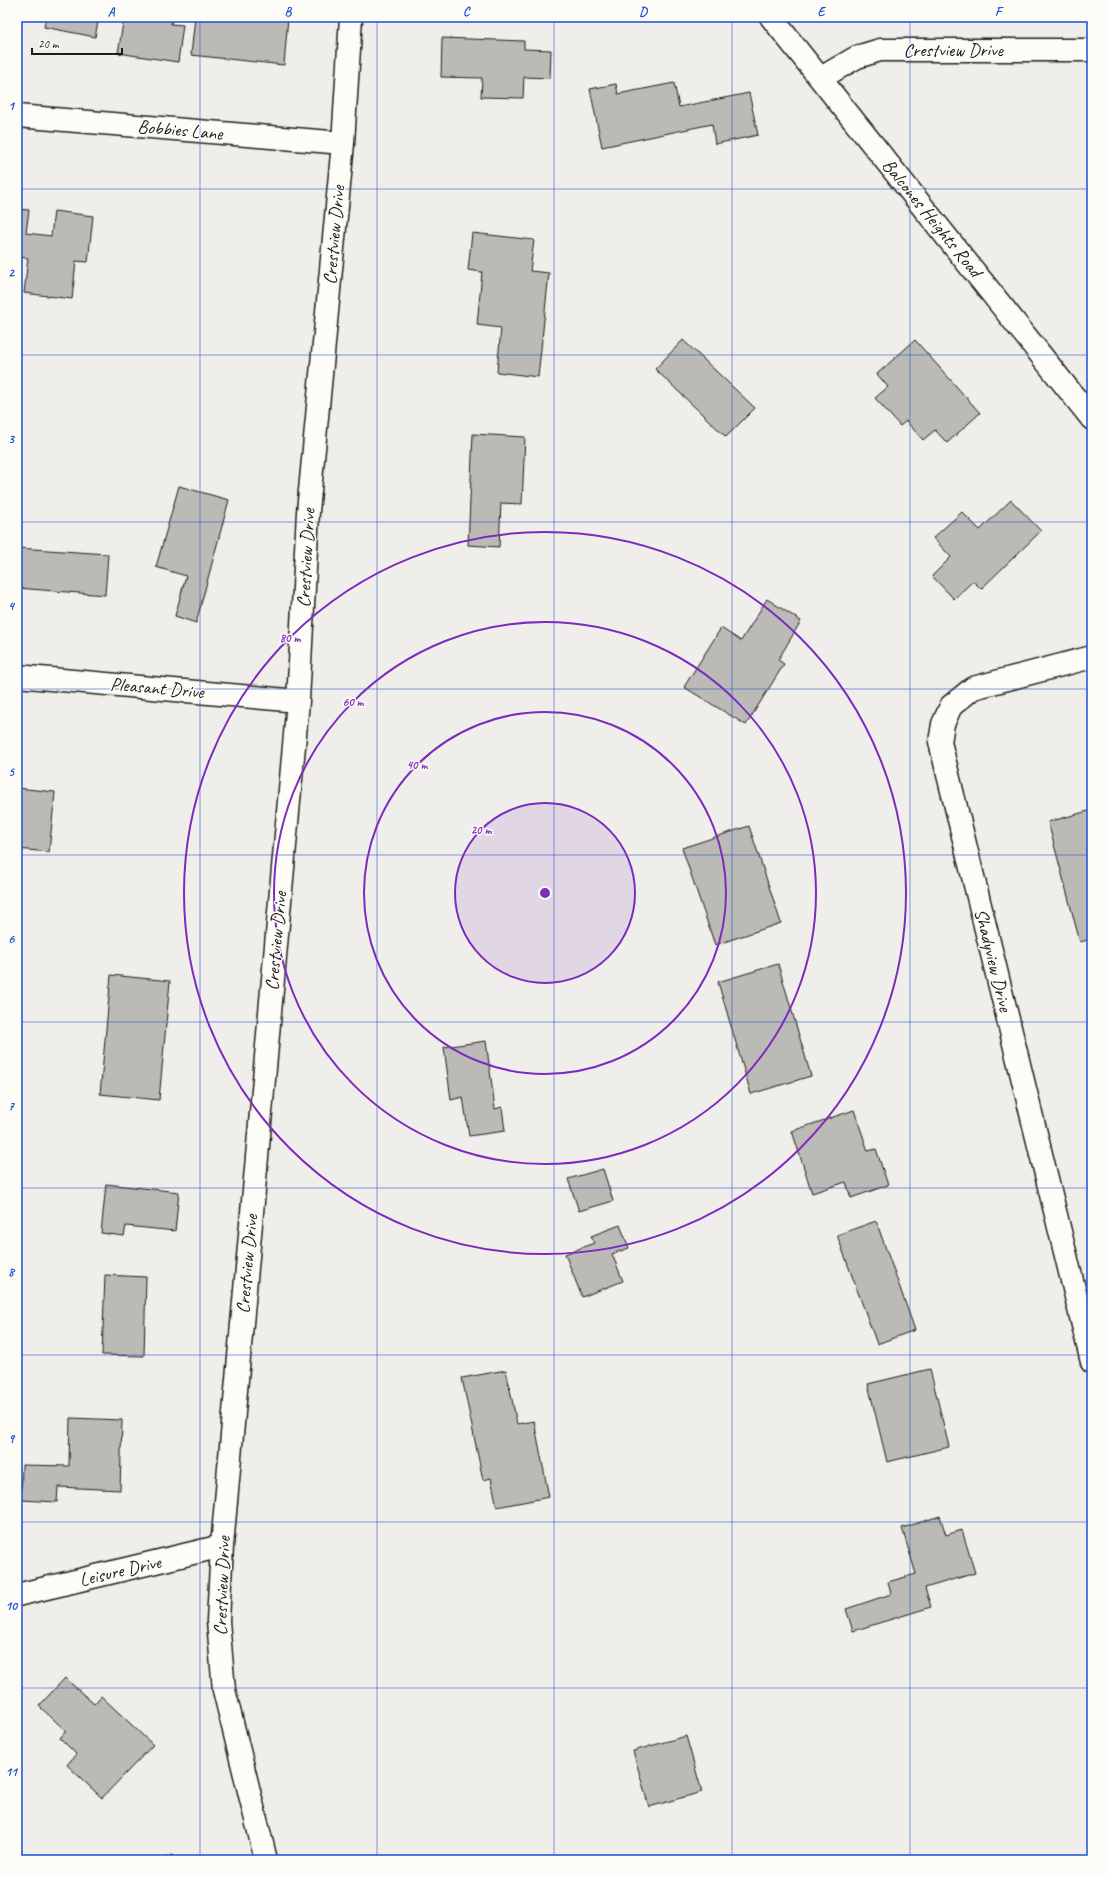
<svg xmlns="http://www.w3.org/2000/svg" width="1109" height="1877" viewBox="0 0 1109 1877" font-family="Caveat,sans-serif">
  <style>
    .building { fill: #bbbab6; stroke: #1c1c1c }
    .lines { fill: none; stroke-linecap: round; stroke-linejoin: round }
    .minor-casing { stroke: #1c1c1c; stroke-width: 25 }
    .minor { stroke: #fdfcf7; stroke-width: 22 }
    .grid { fill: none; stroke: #1d4ed8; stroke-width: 1; stroke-opacity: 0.55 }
    .ring { fill: none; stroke: #7b2cbf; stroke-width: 2 }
    .labels { text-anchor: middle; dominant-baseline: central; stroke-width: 3; stroke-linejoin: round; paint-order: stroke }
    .street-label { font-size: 19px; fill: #1c1c1c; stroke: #fdfcf7 }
    .centre { fill: #7b2cbf; stroke: #fdfcf7; stroke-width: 2 }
    .ring-label { font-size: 12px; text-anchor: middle; font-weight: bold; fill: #7b2cbf; stroke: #fdfcf7; stroke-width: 3; stroke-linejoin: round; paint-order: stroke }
    .neatline { fill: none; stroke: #1d4ed8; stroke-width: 1.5 }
    .grid-label { font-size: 13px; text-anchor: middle; font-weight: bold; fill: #1d4ed8 }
  </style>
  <rect width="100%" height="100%" fill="#f0eeea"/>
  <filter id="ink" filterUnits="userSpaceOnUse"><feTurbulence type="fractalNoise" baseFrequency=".025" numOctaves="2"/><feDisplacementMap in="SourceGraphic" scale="8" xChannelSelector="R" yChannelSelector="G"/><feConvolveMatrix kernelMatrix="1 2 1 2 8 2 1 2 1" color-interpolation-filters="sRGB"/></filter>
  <g filter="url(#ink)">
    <path class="building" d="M 17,17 L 22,17 L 18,40 L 17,40 Z
      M 46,17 L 99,17 L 95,37 L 44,27 Z
      M 124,17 L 172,17 L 171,24 L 183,25 L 178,62 L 118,53 Z
      M 195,17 L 288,17 L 284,65 L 191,55 Z
      M 442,38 L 524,41 L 524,49 L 551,50 L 550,78 L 524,77 L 523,98 L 481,97 L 482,78 L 441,77 Z
      M 674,83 L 679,107 L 749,93 L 758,135 L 715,144 L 712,124 L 602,147 L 590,89 L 616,84 L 618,94 Z
      M 17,209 L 29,210 L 26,233 L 51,236 L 54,211 L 93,216 L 88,262 L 76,261 L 72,299 L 24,293 L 28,258 L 17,257 Z
      M 472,233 L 534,240 L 530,271 L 549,273 L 538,377 L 497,372 L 501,328 L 477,325 L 482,272 L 468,270 Z
      M 683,340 L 755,408 L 726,437 L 655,369 Z
      M 915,340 L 980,413 L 947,443 L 935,430 L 923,440 L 906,421 L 900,426 L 875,398 L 888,387 L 877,374 Z
      M 473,434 L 525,437 L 522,504 L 501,503 L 499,547 L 468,545 Z
      M 179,486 L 229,500 L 196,623 L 175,616 L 186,576 L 156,567 Z
      M 1011,500 L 1041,531 L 981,589 L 973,581 L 954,599 L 932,576 L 951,557 L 933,538 L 962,512 L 980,530 Z
      M 17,548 L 108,554 L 105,595 L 17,588 Z
      M 767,599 L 801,621 L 778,660 L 784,664 L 746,725 L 684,687 L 721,628 L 741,641 Z
      M 17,788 L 55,792 L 49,852 L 17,849 Z
      M 1092,810 L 1092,939 L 1080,942 L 1048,822 Z
      M 749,826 L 781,923 L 715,945 L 682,848 Z
      M 778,964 L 811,1076 L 751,1094 L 718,982 Z
      M 111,975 L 170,981 L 159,1100 L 100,1094 Z
      M 486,1041 L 495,1109 L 502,1107 L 505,1131 L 469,1136 L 463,1097 L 451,1100 L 444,1047 Z
      M 854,1110 L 868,1151 L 876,1149 L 888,1185 L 851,1198 L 846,1182 L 812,1193 L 792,1131 Z
      M 603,1169 L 613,1201 L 579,1211 L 568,1179 Z
      M 106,1184 L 179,1192 L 175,1231 L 126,1226 L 124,1236 L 101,1233 Z
      M 876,1221 L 915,1330 L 877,1344 L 837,1235 Z
      M 620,1225 L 629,1248 L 612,1254 L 623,1281 L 582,1297 L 565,1254 L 594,1243 L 591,1236 Z
      M 105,1275 L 146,1277 L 144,1356 L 102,1355 Z
      M 930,1369 L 949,1447 L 887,1462 L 868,1384 Z
      M 506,1370 L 517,1424 L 534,1421 L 549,1497 L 497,1507 L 491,1478 L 483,1480 L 462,1378 Z
      M 70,1418 L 122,1420 L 120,1490 L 58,1487 L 57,1502 L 21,1500 L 22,1465 L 69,1466 Z
      M 940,1516 L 946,1535 L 962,1530 L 975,1573 L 925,1588 L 931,1607 L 853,1631 L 846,1609 L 891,1594 L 888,1582 L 916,1574 L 902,1528 Z
      M 65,1678 L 94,1704 L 101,1696 L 153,1745 L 102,1798 L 67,1765 L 76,1754 L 60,1738 L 66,1731 L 39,1706 Z
      M 686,1736 L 702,1792 L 649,1807 L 633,1751 Z
      M 173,1855 L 174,1860 L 158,1860 Z"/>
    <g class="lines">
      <defs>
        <path id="minor" d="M 771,17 L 1092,419
          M 821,78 L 857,57 L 880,50 L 1092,50
          M 17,116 L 343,143
          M 1092,657 L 973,688 L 951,706 L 943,724 L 940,742 L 1092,1362
          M 17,676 L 298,701
          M 17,1595 L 222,1546
          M 266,1860 L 224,1690 L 218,1621 L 222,1546 L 298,701 L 308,512 L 343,143 L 351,17"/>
      </defs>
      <use href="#minor" class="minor-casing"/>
      <use href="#minor" class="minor"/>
    </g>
  </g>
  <path class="grid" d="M 200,17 L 200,1860M 377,17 L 377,1860M 554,17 L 554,1860M 732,17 L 732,1860M 910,17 L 910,1860M 17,189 L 1092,189M 17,355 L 1092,355M 17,522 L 1092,522M 17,689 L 1092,689M 17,855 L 1092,855M 17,1022 L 1092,1022M 17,1188 L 1092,1188M 17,1355 L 1092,1355M 17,1522 L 1092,1522M 17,1688 L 1092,1688"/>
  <circle cx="545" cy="893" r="90" fill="#7b2cbf" fill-opacity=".12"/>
  <g class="ring">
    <circle cx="545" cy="893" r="90"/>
    <circle cx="545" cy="893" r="181"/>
    <circle cx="545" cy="893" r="271"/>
    <circle cx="545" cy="893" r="361"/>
  </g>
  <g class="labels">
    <g class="street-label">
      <text x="953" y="50">Crestview Drive</text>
      <text transform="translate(180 130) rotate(5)">Bobbies Lane</text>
      <text transform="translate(932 218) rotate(51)">Balcones Heights Road</text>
      <text transform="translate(334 235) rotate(-85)">Crestview Drive</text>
      <text transform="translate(306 558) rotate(-87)">Crestview Drive</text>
      <text transform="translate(157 688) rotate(5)">Pleasant Drive</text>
      <text transform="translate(276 941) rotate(-85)">Crestview Drive</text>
      <text transform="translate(993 960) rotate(76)">Shadyview Drive</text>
      <text transform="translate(247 1264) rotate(-85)">Crestview Drive</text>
      <text transform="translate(120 1571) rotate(-13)">Leisure Drive</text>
      <text transform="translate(222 1586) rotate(-88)">Crestview Drive</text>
    </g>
  </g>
  <circle cx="545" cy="893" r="6" class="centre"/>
  <g class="ring-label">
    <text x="290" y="642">80 m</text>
    <text x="353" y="706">60 m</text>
    <text x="417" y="769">40 m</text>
    <text x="481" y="834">20 m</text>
  </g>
  <rect width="1109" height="1877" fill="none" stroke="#fdfcf7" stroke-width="44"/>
  <path d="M32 48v6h90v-6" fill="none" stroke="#1c1c1c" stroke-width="2"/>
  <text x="38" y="48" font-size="12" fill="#1c1c1c" stroke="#fdfcf7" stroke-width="3" paint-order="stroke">20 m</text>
  <rect x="22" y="22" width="1065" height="1833" class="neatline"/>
  <g class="grid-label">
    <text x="111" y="16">A</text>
    <text x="288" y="16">B</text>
    <text x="466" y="16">C</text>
    <text x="643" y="16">D</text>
    <text x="821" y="16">E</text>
    <text x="998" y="16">F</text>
    <text x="11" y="110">1</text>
    <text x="11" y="277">2</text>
    <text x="11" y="443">3</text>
    <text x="11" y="610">4</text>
    <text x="11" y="776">5</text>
    <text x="11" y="943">6</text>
    <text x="11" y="1110">7</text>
    <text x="11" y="1276">8</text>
    <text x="11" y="1443">9</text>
    <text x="11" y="1610">10</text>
    <text x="11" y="1776">11</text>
  </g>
</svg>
